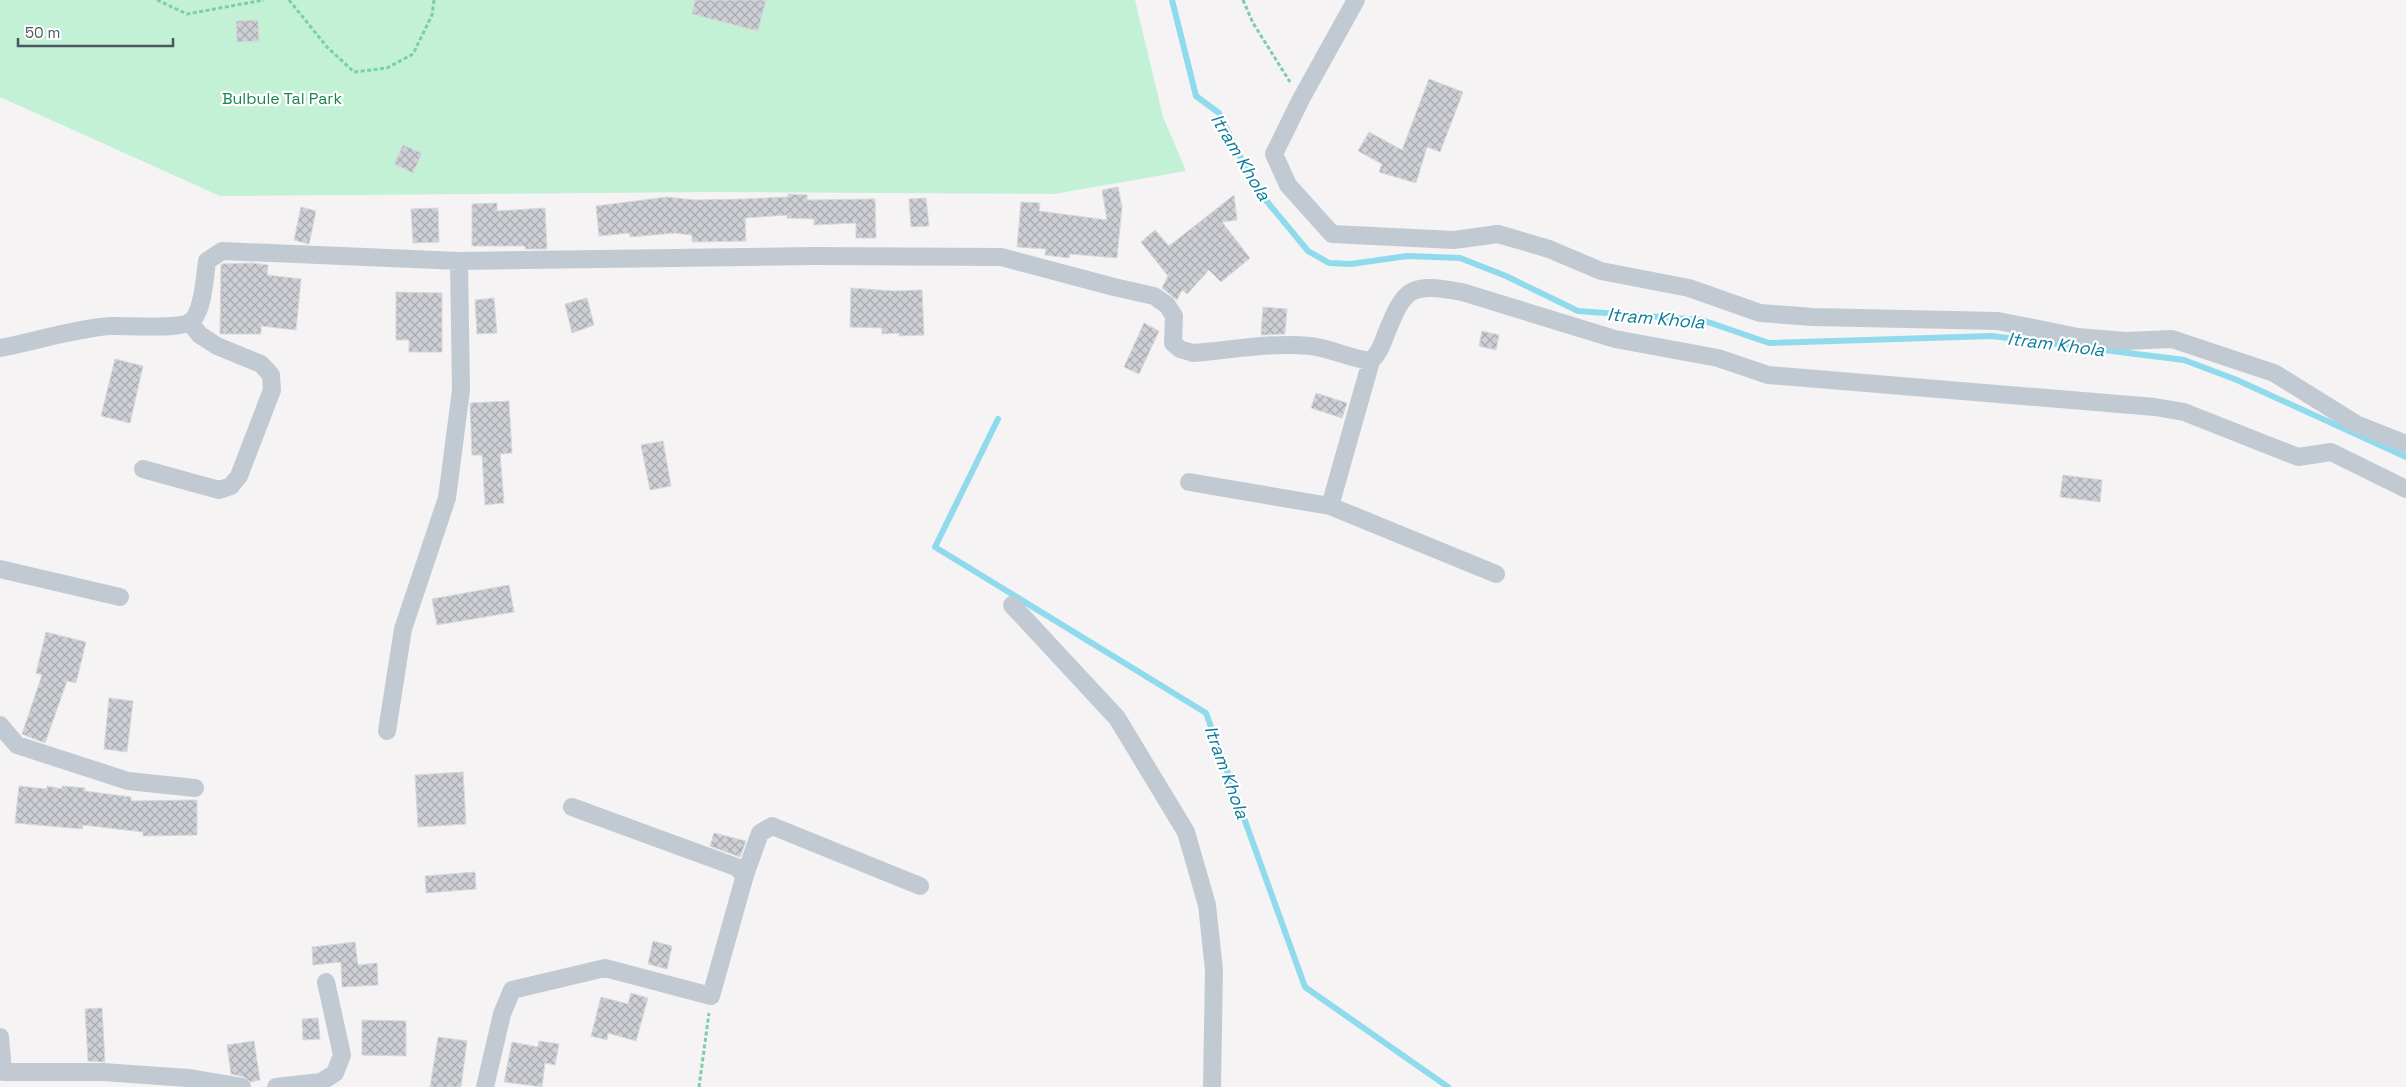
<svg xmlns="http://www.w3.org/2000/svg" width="2406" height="1087" viewBox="0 0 2406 1087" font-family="'Space Grotesk',sans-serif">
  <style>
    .green { fill: #c3f1d5 }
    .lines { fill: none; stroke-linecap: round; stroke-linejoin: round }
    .stream { stroke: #90daee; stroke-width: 6 }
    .building { fill: url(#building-cross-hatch); stroke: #d7d9de }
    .path { stroke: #7ad0a6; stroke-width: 3; stroke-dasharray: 4 2.5; stroke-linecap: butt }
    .street { stroke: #c1cad2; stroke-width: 18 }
    .labels { text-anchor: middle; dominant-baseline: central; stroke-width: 4.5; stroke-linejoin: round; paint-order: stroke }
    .park-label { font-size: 16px; fill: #17864f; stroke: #fff }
    .water-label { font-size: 18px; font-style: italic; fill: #0c7c9b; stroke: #fff }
  </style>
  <defs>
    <pattern id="building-cross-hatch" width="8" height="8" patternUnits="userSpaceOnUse" patternTransform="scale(1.25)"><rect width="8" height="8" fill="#cdcfd5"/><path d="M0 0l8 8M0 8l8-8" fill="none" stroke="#a8abb0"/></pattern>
  </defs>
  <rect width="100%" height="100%" fill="#f5f3f3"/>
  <path class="green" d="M 0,0 L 1135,0 L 1163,117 L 1186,171 L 1054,194 L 714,192 L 220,196 L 0,97 Z"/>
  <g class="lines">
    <path class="stream" d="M 1172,0 L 1196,96 L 1219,113 L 1255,187 L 1308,251 L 1329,263 L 1351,264 L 1407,256 L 1460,258 L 1506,276 L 1578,311 L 1702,320 L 1769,343 L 1992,336 L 2184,360 L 2237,380 L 2406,457
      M 998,419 L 935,547 L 1206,713 L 1305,987 L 1448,1087"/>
  </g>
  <path class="building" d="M 695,0 L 766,0 L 758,31 L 692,14 Z
    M 258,20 L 259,41 L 237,42 L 236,21 Z
    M 1429,79 L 1463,92 L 1440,152 L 1427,147 L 1416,183 L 1379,172 L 1382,164 L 1358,151 L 1369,132 L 1402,150 Z
    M 403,145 L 422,153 L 413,173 L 394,164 Z
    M 1118,187 L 1122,207 L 1117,258 L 1070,254 L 1069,258 L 1045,255 L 1046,249 L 1017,247 L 1021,202 L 1040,203 L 1039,211 L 1107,220 L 1102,190 Z
    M 788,194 L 807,195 L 807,200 L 875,199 L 876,238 L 856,238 L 856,223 L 814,225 L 814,219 L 787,218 L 787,215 L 745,218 L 746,241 L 692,242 L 692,235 L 675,233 L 630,237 L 629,233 L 599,236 L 596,206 L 667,197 L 695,200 L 744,199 L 788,197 Z
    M 1234,195 L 1237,220 L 1222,222 L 1250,258 L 1221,282 L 1209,270 L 1187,294 L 1182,290 L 1177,300 L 1162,288 L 1168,276 L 1141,242 L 1155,230 L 1169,246 Z
    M 926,198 L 929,226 L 911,227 L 909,199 Z
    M 497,203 L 497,211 L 545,208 L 547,249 L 525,249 L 525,246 L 472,246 L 472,204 Z
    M 301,207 L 316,211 L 309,244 L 294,240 Z
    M 438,208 L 439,242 L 413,243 L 411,209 Z
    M 252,263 L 268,265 L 267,275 L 301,279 L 296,330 L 261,326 L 261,334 L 220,334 L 221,264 Z
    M 851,288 L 894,291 L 922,290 L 924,335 L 899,336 L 899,333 L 882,334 L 882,328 L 850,327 Z
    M 396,292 L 442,293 L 442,352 L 409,352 L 409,340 L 396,340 Z
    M 494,298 L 497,333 L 477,334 L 475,300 Z
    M 587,298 L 594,325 L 572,333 L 565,304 Z
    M 1263,307 L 1287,309 L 1285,334 L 1261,335 Z
    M 1144,323 L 1159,331 L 1139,374 L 1124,367 Z
    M 1482,331 L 1499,335 L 1496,350 L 1479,346 Z
    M 115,359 L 143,366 L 130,423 L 101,416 Z
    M 1316,393 L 1347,403 L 1342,418 L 1311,408 Z
    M 509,401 L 512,453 L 500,454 L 504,503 L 485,505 L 482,455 L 472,455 L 470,403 Z
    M 663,441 L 671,486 L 650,490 L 641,445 Z
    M 2063,475 L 2102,480 L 2100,502 L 2060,497 Z
    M 509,585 L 514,612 L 437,625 L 432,599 Z
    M 46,632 L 86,642 L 76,683 L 67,681 L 45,743 L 22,734 L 42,675 L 36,673 Z
    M 109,698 L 133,701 L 127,752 L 104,749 Z
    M 463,772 L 466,824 L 418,827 L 415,775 Z
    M 19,786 L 47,789 L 47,786 L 62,789 L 62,786 L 85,788 L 85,791 L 131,797 L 131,801 L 197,800 L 197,835 L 143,836 L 143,832 L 83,825 L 82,829 L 15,823 Z
    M 714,833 L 746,841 L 740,857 L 710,846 Z
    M 475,872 L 476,889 L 426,893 L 425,876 Z
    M 653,941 L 672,946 L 667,969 L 648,964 Z
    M 355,942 L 358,965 L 377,963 L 378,985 L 342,987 L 341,962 L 313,965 L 312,947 Z
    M 631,993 L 648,998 L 636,1041 L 608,1033 L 607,1040 L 591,1036 L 601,997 L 628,1004 Z
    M 102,1008 L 105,1062 L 88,1061 L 85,1009 Z
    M 318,1018 L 320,1039 L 303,1040 L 302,1019 Z
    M 362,1020 L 406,1021 L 406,1056 L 362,1055 Z
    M 438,1037 L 467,1041 L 461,1087 L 430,1087 Z
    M 254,1041 L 260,1080 L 251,1082 L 244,1077 L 231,1074 L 227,1045 Z
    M 539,1041 L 559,1044 L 555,1065 L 545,1063 L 542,1087 L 504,1082 L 512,1042 L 538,1047 Z"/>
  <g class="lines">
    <path class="path" d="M 157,0 L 187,14 L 264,0
      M 289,0 L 327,47 L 354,72 L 387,68 L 413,54 L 432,15 L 434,0
      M 1243,0 L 1253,23 L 1290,82
      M 699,1087 L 709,1013"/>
    <path class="street" d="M 1356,0 L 1301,99 L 1274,154 L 1288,185 L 1332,234 L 1454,240 L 1498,234 L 1549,249 L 1601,271 L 1689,288 L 1760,313 L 1813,317 L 1998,321 L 2078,337 L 2125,341 L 2172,339 L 2274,373 L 2356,424 L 2406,444
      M 0,348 C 37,341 72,329 110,326 C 126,325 178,330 190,322 C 203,314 205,276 207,261 L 222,251 L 459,261 L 814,256 L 1001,257 L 1114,287 L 1154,296 L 1167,305 L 1174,316 L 1173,343 L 1180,349 L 1193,353 C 1231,350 1272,342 1310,346 C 1331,348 1350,359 1371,361 C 1379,353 1382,345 1386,334 C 1405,286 1411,283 1462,292 L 1615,339 L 1718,358 L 1768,375 L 2155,407 L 2184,412 L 2298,457 L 2331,452 L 2406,489
      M 143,469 L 219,490 L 231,486 L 239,476 L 272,390 L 271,375 L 261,364 L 217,346 L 200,335 L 190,323
      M 1189,482 L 1330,506 L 1496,574
      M 1330,506 L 1371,361
      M 0,569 L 120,597
      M 1012,605 L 1117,718 L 1186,832 L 1207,905 L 1214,970 L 1212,1087
      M 0,725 L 17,745 L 128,781 L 195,788
      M 387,731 L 403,629 L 447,498 L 461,390 L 459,261
      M 745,875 L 760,833 L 772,826 L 920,886
      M 0,1037 L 3,1072 L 103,1072 L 188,1078 L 242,1087
      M 276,1087 L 321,1082 L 335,1073 L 342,1055 L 326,982
      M 485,1087 L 502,1014 L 512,990 L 605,968 L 711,996 L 745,875 L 736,867 L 572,807"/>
  </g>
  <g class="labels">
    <g class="park-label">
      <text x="282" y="98">Bulbule Tal Park</text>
    </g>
    <g class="water-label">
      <text transform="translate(1241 157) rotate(59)">Itram Khola</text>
      <text transform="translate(1656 318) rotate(5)">Itram Khola</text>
      <text transform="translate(2056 344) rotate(7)">Itram Khola</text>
      <text transform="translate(1227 772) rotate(70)">Itram Khola</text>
    </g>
  </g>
  <path d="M18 38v8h155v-8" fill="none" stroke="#4a5661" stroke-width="2.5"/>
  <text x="25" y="38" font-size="15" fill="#4a5661" stroke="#ffffff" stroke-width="4" paint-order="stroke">50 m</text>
</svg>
